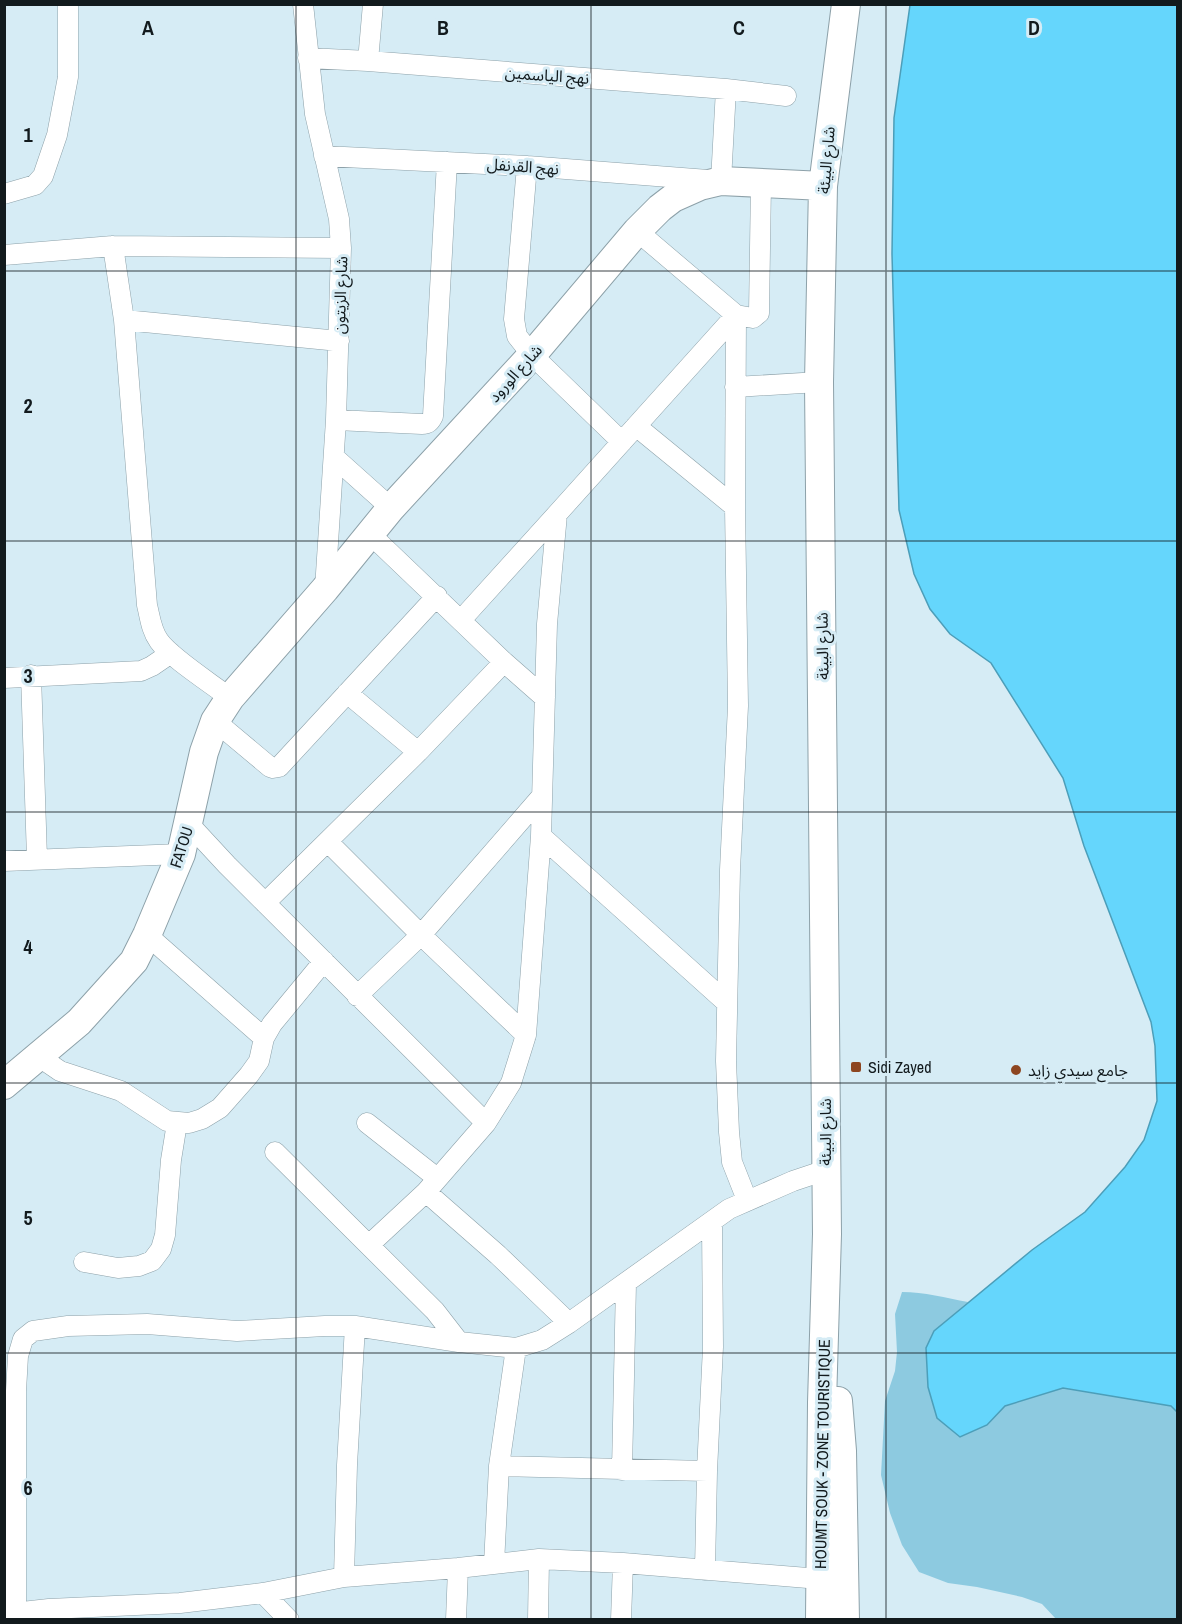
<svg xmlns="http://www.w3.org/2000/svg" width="1182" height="1624" viewBox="0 0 1182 1624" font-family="'Archivo Narrow','Noto Sans Arabic',sans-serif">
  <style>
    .green { fill: #8dcae0 }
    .water { fill: #65d6fc; stroke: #4c9eb9; stroke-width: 1.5 }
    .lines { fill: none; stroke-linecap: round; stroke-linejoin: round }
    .street-casing { stroke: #8da1a9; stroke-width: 21 }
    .secondary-casing { stroke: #8da1a9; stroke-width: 30 }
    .street { stroke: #fff; stroke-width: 20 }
    .secondary { stroke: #fff; stroke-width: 28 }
    .grid { fill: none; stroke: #121a1d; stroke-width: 1.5; stroke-opacity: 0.55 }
    .poi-dot { fill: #8d4621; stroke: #d6ecf5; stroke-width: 2 }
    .labels { text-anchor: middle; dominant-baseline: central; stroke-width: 6; stroke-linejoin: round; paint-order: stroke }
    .street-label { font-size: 16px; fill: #121a1d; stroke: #d6ecf5 }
    .poi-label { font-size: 16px; fill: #121a1d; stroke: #d6ecf5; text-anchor: start }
    .grid-label { font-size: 20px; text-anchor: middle; font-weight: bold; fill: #121a1d; stroke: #d6ecf5; stroke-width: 6; stroke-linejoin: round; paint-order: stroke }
  </style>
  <rect width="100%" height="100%" fill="#d6ecf5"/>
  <path class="green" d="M 902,1292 C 924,1292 946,1298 968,1302 L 934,1331 L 987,1425 L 1005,1406 L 1063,1388 L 1172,1406 L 1177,1412 L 1177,1619 L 1056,1619 L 1042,1604 L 1022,1597 L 977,1587 L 948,1583 L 919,1572 L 902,1545 L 890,1513 L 881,1475 L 885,1401 L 895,1371 L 897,1352 L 895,1314 Z"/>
  <path class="water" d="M 910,5 L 1178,5 L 1177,1412 L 1171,1406 L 1063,1388 L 1005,1406 L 987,1425 L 960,1437 L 937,1418 L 928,1387 L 926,1348 L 934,1331 L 1032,1250 L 1085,1212 L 1125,1167 L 1144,1140 L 1157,1101 L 1155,1046 L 1151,1022 L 1084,846 L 1063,778 L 991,663 L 950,634 L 930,609 L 914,574 L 899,510 L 892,254 L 894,118 Z"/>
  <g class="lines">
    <defs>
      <path id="street" d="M 303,4 L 315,114 L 339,219 L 341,248 L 336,420 L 325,589
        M 308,58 L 368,61 L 726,89 L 786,96
        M 368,61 L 373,4
        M 324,156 L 527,166 L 721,181 L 726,89
        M 527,166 L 514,319 L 517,336 L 532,355 L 622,442
        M 4,194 L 35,185 L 43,176 L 57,135 L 68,77 L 68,4
        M 637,231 L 736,315 L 753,318 L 759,313 L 761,183
        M 113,246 L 124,320 L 147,605 C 150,617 151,630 159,641 C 171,658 212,684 230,698
        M 4,255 L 113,246 L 341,248
        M 736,315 L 735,507 L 738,706 L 730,870 L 726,1061 L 729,1132 L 732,1162 L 747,1200
        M 124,320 L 339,341
        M 735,387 L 819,382
        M 336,420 L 422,424 C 428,424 430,422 433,416 L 447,162
        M 636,426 L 735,507
        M 334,457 L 391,508
        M 369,533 L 504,662 L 545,698
        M 461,620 L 557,514
        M 31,675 L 37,858
        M 4,678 L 141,671 L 152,666 L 171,653
        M 347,693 L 418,752
        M 215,721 L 270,767 L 273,768 L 279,767 L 437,596
        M 189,824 L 227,865 L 486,1123
        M 541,836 L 727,1003
        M 328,842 L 421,935 L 526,1035
        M 4,861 L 181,854
        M 265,903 L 418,752 L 504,662
        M 147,935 L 264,1038
        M 357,996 L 421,935 L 541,797
        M 38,1056 L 60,1071 L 121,1091 L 167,1121 L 189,1123 L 202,1119 L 220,1108 L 249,1075 L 259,1061 L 264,1038 L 272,1024 L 324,961
        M 367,1123 L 437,1178
        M 275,1152 L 435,1311 L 459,1342
        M 426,1192 L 498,1255 L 569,1323
        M 370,1244 L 426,1192 L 486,1123 L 511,1083 L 526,1035 L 541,836 L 547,624 L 557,514 L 736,315
        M 84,1262 L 118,1268 L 139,1266 L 152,1261 L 161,1249 L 165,1235 L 171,1160 L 177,1123
        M 499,1466 L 707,1471
        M 622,1470 L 626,1283
        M 494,1564 L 499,1466 L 516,1348
        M 705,1570 L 707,1471 L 713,1347 L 712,1221
        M 344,1577 L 347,1465 L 355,1326
        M 263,1593 L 289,1620
        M 4,1614 L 49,1609 L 180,1603 L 263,1593 L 344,1577 L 458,1568 L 539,1559 L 623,1563 L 820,1579
        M 16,1620 L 16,1391 L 18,1356 L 23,1339 L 33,1331 L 68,1326 L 147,1324 L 237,1331 L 325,1326 L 355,1326 L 459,1342 L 516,1348 L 542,1340 L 569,1323 L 729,1209 L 793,1181 L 826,1170
        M 456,1620 L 458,1568
        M 538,1620 L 539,1559
        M 621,1620 L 623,1563"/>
      <path id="secondary" d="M 4,1085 L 79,1022 L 134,961 L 147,935 L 181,854 L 204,752 L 215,721 L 230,698 L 325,589 L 391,508 L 532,355 L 637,231 L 660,208 L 673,198 L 700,186 L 721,181 L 823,186
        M 838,1401 L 842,1451 L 845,1620
        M 820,1620 L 822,1403 L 827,1234 L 819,382 L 823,186 L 846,4"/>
    </defs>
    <use href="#street" class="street-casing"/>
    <use href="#secondary" class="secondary-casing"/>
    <use href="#street" class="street"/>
    <use href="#secondary" class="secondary"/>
  </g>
  <path class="grid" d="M 296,4 L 296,1620M 591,4 L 591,1620M 886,4 L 886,1620M 4,271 L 1178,271M 4,541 L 1178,541M 4,812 L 1178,812M 4,1083 L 1178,1083M 4,1353 L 1178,1353"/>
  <g class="poi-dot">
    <rect x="850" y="1061" width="12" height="12" rx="3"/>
    <circle cx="1016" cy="1070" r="6"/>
  </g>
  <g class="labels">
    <g class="street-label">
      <text transform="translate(547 75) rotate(4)">نهج الياسمين</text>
      <text transform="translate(826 160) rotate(-85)">شارع البيئة</text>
      <text transform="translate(523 166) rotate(4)">نهج القرنفل</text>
      <text transform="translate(340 295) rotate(-88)">شارع الزيتون</text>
      <text transform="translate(515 373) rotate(-48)">شارع الورود</text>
      <text transform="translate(822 646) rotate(-91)">شارع البيئة</text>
      <text transform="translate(181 847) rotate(-72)">FATOU</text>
      <text transform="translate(825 1132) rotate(-90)">شارع البيئة</text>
      <text transform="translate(822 1454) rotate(-89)">HOUMT SOUK - ZONE TOURISTIQUE</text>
    </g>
    <g class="poi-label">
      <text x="868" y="1067">Sidi Zayed</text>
      <text x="1028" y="1070">جامع سيدي زايد</text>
    </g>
  </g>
  <g class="grid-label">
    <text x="148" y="35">A</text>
    <text x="443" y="35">B</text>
    <text x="739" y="35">C</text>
    <text x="1034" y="35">D</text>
    <text x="28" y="142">1</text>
    <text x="28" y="413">2</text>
    <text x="28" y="683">3</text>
    <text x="28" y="954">4</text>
    <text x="28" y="1225">5</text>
    <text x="28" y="1495">6</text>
  </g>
  <rect width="1182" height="1624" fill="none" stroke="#121a1d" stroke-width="12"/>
</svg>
